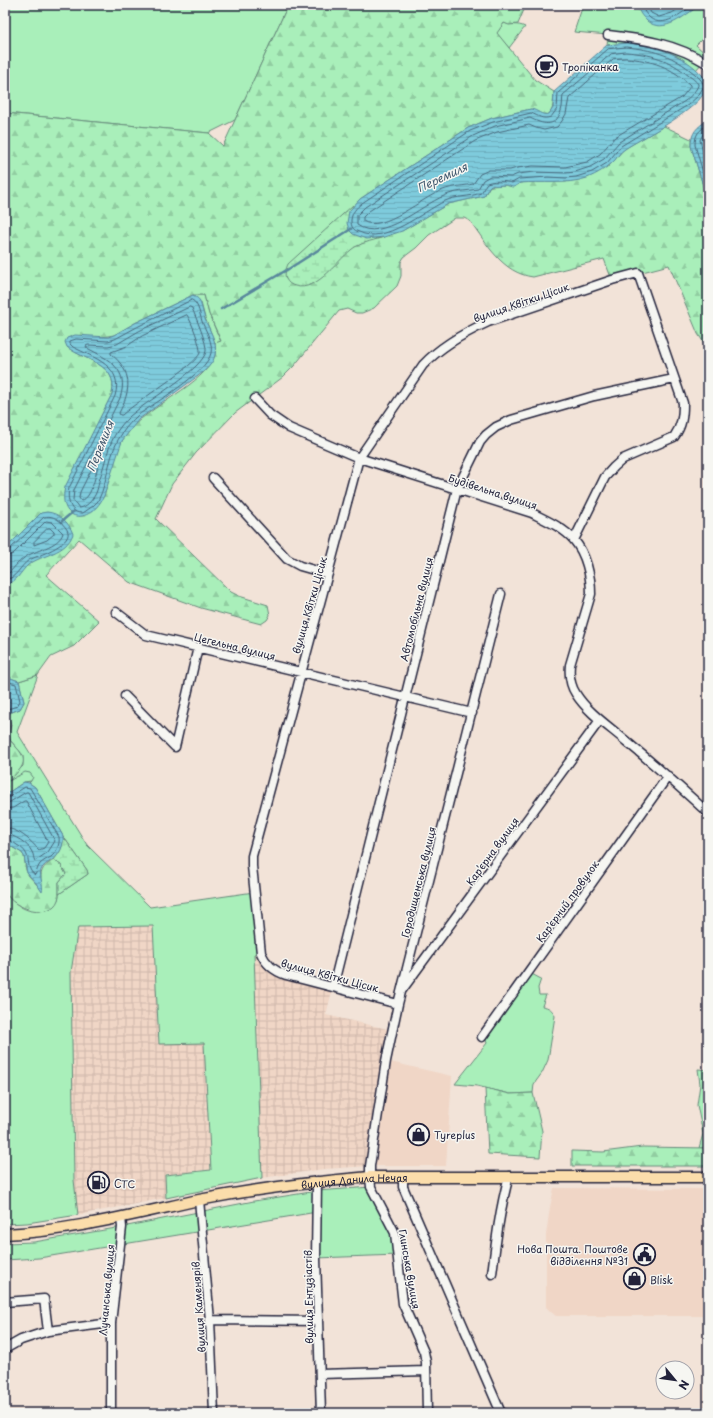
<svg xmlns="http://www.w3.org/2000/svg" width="713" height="1418" viewBox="0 0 713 1418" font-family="'Playpen Sans',sans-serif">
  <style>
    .built { fill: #f0d6c6 }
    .industrial { fill: url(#industrial-grid) }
    .green { fill: #a9efba; stroke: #66887a }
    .forest { fill: url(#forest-firs); stroke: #66887a; fill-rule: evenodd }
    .wetland { fill: url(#wetland-marsh); stroke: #66887a }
    .water { fill: url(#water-rules); stroke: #59879c }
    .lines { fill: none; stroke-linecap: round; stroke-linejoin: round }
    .shore { stroke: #47667b; stroke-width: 1 }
    .stream { stroke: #59879c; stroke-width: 2.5 }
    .minor-casing { stroke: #22223b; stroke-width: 11 }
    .major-casing { stroke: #22223b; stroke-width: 13 }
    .minor { stroke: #f6f6f2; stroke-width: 8 }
    .major { stroke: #fbddab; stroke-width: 10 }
    .labels { text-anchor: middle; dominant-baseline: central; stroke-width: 3; stroke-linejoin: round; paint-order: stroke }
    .poi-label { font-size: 10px; fill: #22223b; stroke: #f6f6f2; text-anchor: start }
    .street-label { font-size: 10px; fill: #22223b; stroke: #f6f6f2 }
    .water-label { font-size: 11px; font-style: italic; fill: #3e556b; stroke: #f6f6f2 }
  </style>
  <defs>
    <pattern id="industrial-grid" width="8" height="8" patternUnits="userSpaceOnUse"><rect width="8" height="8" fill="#f0d6c6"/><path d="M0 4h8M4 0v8" fill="none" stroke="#ceb7ab"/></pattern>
    <pattern id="forest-firs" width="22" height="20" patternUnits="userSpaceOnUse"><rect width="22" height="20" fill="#a9efba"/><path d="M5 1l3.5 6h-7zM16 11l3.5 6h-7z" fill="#91cda1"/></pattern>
    <pattern id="wetland-marsh" width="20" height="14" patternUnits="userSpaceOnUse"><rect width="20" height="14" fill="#a9efba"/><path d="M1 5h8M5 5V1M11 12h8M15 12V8" fill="none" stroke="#91cda1"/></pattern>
    <pattern id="water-rules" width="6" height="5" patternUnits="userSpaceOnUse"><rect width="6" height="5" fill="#7ecbdc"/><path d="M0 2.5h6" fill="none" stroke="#6daebe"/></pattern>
  </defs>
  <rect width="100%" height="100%" fill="#f2e3d8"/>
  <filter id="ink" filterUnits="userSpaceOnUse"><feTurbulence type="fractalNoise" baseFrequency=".025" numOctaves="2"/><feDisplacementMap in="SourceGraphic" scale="8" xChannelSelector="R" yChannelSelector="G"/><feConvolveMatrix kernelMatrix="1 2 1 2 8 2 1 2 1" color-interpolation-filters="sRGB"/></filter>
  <g filter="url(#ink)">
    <path class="built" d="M 386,1061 L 452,1076 L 446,1166 L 370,1166 Z
      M 554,1188 L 708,1189 L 708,1316 L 556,1316 L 551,1312 L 546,1307 L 546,1235 L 550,1207 Z"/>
    <path class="industrial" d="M 153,926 L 159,1044 L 204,1042 L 211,1170 L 165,1175 L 166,1198 L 78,1215 L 74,1180 L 71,972 L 78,927 Z
      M 261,953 L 271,968 L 333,987 L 326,1015 L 392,1030 L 370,1166 L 324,1169 L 262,1178 L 254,954 Z"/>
    <path class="green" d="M 5,5 L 288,5 L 235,120 L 209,133 L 5,113 Z
      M 583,5 L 708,5 L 708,33 L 696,45 L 708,56 L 696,70 C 690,65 684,59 676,55 C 656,44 630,42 607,45 L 608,35 L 574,32 Z
      M 504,23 C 512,26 517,23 525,27 L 509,48 L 496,33 Z
      M 193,295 L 204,295 L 209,314 L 221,342 L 215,343 L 205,318 L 201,303 Z
      M 38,675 L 17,732 L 87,845 L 150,907 L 254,892 L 261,953 L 254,954 L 262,1178 L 166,1198 L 165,1175 L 211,1170 L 204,1043 L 159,1044 L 153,926 L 78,927 L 71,972 L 74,1180 L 78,1215 L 27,1223 L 5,1224 L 5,890 C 10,901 25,913 38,911 C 45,910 52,903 58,900 L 59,894 L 88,874 L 87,870 L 63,836 L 35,787 L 29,783 L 31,781 L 7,782 L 23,766 L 23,755 L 10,740 L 9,733 L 11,725 L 7,714 L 20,709 L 24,702 L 19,681 Z
      M 530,973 L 541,979 L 538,988 L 539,995 L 546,995 L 542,1006 C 549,1007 553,1010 555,1016 L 548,1060 L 542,1073 L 534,1084 L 533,1093 L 510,1094 L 477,1086 L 455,1084 L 487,1043 L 485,1038 Z
      M 698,1069 L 708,1070 L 708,1148 L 699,1148 L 703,1134 L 697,1105 L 700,1084 Z
      M 371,1187 L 392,1226 L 398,1255 L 316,1258 L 317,1212 L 39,1258 L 5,1260 L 5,1243 L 34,1242 L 122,1227 L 254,1201 L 317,1191 Z"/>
    <path class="forest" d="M 288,5 L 526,5 L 518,24 L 509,25 L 504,23 L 497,33 L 535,80 L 554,92 C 553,99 555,117 543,115 C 539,114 535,110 531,109 L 492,118 L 468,128 L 360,199 L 402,231 L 448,204 L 484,196 L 490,186 L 506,185 L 516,186 L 520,183 L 534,181 L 566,182 L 609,166 L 624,149 L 664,126 L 691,139 L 691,146 L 708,202 L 708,349 L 698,334 L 669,265 L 612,280 L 604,259 L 533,277 C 502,273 487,244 470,221 L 464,218 L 455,218 L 429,235 L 416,248 L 404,257 L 401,262 L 401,276 L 397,286 L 374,308 L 362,313 L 356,313 L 347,309 L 339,311 L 294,366 L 283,377 L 235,413 L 196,453 L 172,484 L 156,519 L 231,592 L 239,596 L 268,605 L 270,615 L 267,620 L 261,624 L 201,608 L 129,582 L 79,539 L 46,575 L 99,621 L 74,646 L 51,657 L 38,675 L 19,681 L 5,676 L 5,113 L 209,133 L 223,146 ZM 193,295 L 204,295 L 209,314 L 221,341 L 215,343 C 215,346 216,351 215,355 C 205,385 147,406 127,433 C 115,450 110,477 104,496 L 64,494 L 66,487 L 112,394 C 119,364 85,361 67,347 L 102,337 L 114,335 L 135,323 Z
      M 5,714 L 7,714 C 14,727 6,729 9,738 C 10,742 15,745 17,748 C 31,763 19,770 9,781 L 25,772 L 30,773 L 33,777 L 31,781 L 24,782 L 5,795 Z
      M 5,843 L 22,853 L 24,856 L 26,870 L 29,876 L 39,887 L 42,885 C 39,873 42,866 54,860 L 61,865 L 66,874 L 59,882 C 59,887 60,895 58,900 C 51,920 13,909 6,893 C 4,888 6,882 5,877 C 5,866 5,854 5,843 Z
      M 485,1088 L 510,1094 L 533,1093 L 542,1131 L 540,1157 L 488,1154 Z
      M 642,1147 L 708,1148 L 708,1166 L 572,1166 L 572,1151 L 603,1152 Z"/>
    <path class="wetland" d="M 353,205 L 353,208 L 376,239 L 384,237 C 375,240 364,242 355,247 C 339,257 318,293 295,286 C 291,285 288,283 286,279 C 284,274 286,269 288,264 Z
      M 63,836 L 87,870 L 88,874 L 59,894 L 59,882 L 66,874 L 61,865 L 54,860 C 60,852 64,846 63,836 Z"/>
    <path class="water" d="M 638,5 L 700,5 C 685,15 664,35 647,21 C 642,16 638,12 638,5 Z
      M 627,43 C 657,46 688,55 707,81 C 712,105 642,137 625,149 C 620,152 618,156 615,160 C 607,168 597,174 587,178 C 566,185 542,181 520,183 C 510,190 514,186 505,185 C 500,185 496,186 491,185 L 489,187 L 484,196 L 448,204 L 402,231 L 384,237 L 366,239 L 353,234 L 349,230 L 347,223 L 349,211 L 360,199 L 468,128 L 492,118 L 531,109 C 538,110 541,116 549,114 L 553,108 L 554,92 L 607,45 Z
      M 708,120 L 708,202 L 691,146 C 691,132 697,127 708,120 Z
      M 193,295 C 196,297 198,298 200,301 C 202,307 203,313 205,319 C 209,330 218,342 215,355 C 213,364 206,370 198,376 L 139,419 L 122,441 L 104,496 C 88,528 57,520 65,487 L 112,394 C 119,364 85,361 67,347 L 65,342 L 67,338 L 75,335 L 108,337 L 114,335 L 135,323 Z
      M 47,512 C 59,513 69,522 73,534 C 66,554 43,554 28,565 C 20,572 17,583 5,584 L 5,549 L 41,513 Z
      M 5,676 L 19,681 L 24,702 L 20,709 L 5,714 Z
      M 24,782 L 29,783 L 35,787 L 63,836 C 64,845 60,855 52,860 C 48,863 43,865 41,870 C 39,878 44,885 42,892 L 36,883 L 27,873 L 24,856 L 22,853 L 5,843 L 5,795 Z"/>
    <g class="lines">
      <path class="shore" d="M 642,5 C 643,11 646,14 650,18 C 664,29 681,13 693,5
        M 647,5 L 651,13 L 659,17 L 672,13 L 684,5
        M 627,47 C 652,50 670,54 690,70 C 695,74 702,79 704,86 L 698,96 L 688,105 L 621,146 L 607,163 L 592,172 L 576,177 L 566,178 L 548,177 L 519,179 L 512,183 C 507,181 489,180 486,184 C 484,187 483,191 481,193 C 470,197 456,196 445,201 C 422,212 385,245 359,232 C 353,230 351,227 351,220 C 352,212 356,208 362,203 L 470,131 L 493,122 L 531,113 C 539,116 542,120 551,117 L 557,109 L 558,93 L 608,49 Z
        M 626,52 C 651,54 669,59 689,76 C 691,77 697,82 698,84 C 699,88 688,99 685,101 L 619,142 L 604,159 L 590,167 L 575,172 L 566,173 L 534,172 L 518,174 L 511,177 L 490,176 L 483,180 L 478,189 C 467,191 454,191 444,196 C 421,205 382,243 357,225 L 357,215 L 365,207 L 473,136 L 495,126 L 530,118 C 542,124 555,129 561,111 C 563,106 562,100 563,95 L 611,54 Z
        M 626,58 C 651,60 672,67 690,85 L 690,87 L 682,97 L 615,137 L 600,154 L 587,162 L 565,167 L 533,166 L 517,168 L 510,170 L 489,170 L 480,174 L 473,184 C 464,186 453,186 443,190 C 424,196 382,234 363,221 L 363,217 L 369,211 L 475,141 L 497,132 L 529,125 L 536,128 L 544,130 L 557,127 L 562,121 L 566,114 L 569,98 L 613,59 Z
        M 708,125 C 699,130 695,134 695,145 L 708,190
        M 708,131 L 703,134 L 700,140 L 708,173
        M 192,300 C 199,303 200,317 203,324 C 207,333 213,343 211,353 C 207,373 154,403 137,416 C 132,421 127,426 123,432 C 108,452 109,479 98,501 L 93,506 L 83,513 C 69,514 67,498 69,488 L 115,396 C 124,366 94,358 73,347 L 70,344 L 70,341 L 76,339 L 108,341 L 115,339 L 137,327 Z
        M 190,307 L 192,308 C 196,318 207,343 206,351 C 204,368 149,400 135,412 C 128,417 123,423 118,430 C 108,444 105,464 99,481 C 98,487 97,493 93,498 C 90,503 84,508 79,508 L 73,500 L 74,490 L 120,398 C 130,369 108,359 87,348 L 86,346 L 88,345 L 108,346 L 117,344 L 139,331 Z
        M 187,315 C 191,320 201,346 200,353 C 196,365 136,402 122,415 L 120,415 L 119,413 C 131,390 133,372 111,354 L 111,352 L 127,346 L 142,336 Z
        M 97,461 L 99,463 C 95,474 93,497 81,501 L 79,498 L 80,492 L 95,462 Z
        M 48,528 L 50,528 L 54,532 L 54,534 L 47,540 L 34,545 L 34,542 Z
        M 5,552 L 9,550 L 44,517 C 51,515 56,518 61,522 C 63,525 67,528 68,532 C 71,545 37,556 29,560 C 20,566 16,579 5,580
        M 5,557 L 13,554 L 46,521 L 52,522 L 63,533 C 59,547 34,550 24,558 C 18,562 13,569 8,574 L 5,575
        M 5,681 L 16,684 L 20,701 L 17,706 L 5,710
        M 5,798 L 9,797 L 25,787 L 30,788 L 59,837 C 60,844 57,852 51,857 C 47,859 43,861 40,864 C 37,868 37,872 35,875 C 23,867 35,855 17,845 C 13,842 10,840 5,839
        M 5,803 L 10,802 L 26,792 L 28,792 L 55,841 L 48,852 L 35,861 C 33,858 34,855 32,852 C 28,843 14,835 5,834
        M 5,809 L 13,808 L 24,801 L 26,801 L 48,842 L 44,848 L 39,850 C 30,840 19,829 5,828"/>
      <path class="stream" d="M 221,309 L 290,268 L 351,229
        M 62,521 L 74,511"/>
      <defs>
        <path id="minor" d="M 608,35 C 643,39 677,44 708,64
          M 255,399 L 270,415 L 289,428 L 359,458 L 532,513 C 546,520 564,528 574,540 C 586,554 591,576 591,594 L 570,665 C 569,675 570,685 576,694 C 587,712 611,728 627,742 C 655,765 682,789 708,813
          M 213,478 L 287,559 L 300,566 L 328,574
          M 116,612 L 146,635 L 472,713
          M 125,696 L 175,747 L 198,647
          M 333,987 L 457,489 L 480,442 L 486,435 L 496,427 L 511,420 L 594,396 L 674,379
          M 402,990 L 600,720
          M 398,1004 L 286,975 C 274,971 266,965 261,953 L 252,866 L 252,856 L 359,458 L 423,365 C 441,346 464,333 488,322 L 612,280 L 638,273 L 683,403 C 683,416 682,426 674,437 L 623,459 L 614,467 L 605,477 L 574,540
          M 482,1037 L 668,776
          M 403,1177 L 403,1187 L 501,1413
          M 317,1181 L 316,1258 L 321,1413
          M 199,1200 L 210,1320 L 214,1413
          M 492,1274 C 496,1241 500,1208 509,1176
          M 5,1302 L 44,1299 L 48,1331
          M 210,1320 L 318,1321
          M 5,1349 L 21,1340 L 48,1331 L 111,1323
          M 320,1374 L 426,1371
          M 111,1413 L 111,1323 L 122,1227 L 121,1218
          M 427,1413 L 426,1362 L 424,1352 L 403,1304 L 395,1233 L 371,1187 L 370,1177 L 370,1166 L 386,1061 L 398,1004 L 501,594"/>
        <g id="major">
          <path id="s1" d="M 5,1234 C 71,1231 135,1214 199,1200 C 255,1189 312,1182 370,1177 L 708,1177"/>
        </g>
      </defs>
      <use href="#minor" class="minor-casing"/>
      <use href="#major" class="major-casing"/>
      <use href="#minor" class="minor"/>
      <use href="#major" class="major"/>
    </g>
  </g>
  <defs>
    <symbol id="cafe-ring" viewBox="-11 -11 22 22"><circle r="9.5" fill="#f6f6f2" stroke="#22223b" stroke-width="1.5"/><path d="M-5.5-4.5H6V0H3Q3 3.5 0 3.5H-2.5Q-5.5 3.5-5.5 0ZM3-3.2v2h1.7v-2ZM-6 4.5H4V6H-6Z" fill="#22223b"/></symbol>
    <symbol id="shop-ring" viewBox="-11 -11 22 22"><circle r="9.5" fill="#f6f6f2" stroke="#22223b" stroke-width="1.5"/><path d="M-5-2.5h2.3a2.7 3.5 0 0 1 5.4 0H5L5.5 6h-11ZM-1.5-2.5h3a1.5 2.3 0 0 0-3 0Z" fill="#22223b"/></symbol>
    <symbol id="fuel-ring" viewBox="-11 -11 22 22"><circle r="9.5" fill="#f6f6f2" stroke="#22223b" stroke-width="1.5"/><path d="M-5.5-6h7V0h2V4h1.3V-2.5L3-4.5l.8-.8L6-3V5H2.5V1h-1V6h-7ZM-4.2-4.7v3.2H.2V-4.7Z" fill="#22223b"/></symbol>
    <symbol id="civic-ring" viewBox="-11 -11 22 22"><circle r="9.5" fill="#f6f6f2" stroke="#22223b" stroke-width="1.5"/><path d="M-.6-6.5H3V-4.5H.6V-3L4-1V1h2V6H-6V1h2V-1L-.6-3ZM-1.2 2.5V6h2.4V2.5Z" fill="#22223b"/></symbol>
  </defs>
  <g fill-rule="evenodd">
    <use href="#cafe-ring" x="534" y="54" width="25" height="25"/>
    <use href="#shop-ring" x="406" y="1122" width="25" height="25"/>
    <use href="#fuel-ring" x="86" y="1170" width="25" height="25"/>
    <use href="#civic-ring" x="632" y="1242" width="25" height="25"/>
    <use href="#shop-ring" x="622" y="1266" width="25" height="25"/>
  </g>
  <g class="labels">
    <g class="poi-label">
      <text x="562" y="66">Тропіканка</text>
      <text x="434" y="1134">Tyreplus</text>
      <text x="114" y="1183">СТС</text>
      <text x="628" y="1248" text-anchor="end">Нова Пошта. Поштове<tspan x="628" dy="12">відділення №31</tspan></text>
      <text x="650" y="1279">Blisk</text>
    </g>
    <g class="street-label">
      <text transform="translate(521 302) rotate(-19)">вулиця Квітки Цісик</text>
      <text transform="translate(493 491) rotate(18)">Будівельна вулиця</text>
      <text transform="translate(309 605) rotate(-74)">вулиця Квітки Цісик</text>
      <text transform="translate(416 609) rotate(-76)">Автомобільна вулиця</text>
      <text transform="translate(235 646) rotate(14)">Цегельна вулиця</text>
      <text transform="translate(492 851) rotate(-54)">Карʼєрна вулиця</text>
      <text transform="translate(418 882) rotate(-76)">Городищенська вулиця</text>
      <text transform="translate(567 901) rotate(-54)">Карʼєрний провулок</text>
      <text transform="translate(330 975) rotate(15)">вулиця Квітки Цісик</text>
      <text stroke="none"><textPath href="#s1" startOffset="354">вулиця Данила Нечая</textPath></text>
      <text transform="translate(410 1269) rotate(80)">Глинська вулиця</text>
      <text transform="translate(106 1290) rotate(-85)">Лучанська вулиця</text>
      <text transform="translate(308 1297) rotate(-91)">вулиця Ентузіастів</text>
      <text transform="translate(198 1307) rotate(-94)">вулиця Каменярів</text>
    </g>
    <g class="water-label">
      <text transform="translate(442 177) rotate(-25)">Перемиля</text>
      <text transform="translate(100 446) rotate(-68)">Перемиля</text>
    </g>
  </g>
  <rect width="713" height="1418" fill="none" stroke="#f6f6f2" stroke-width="20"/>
  <rect x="10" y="10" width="693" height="1398" fill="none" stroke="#22223b" stroke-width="1.5" filter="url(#ink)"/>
  <g transform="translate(675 1380) rotate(119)"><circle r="19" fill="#f6f6f2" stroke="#a1a1a9"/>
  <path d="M0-3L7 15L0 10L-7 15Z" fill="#22223b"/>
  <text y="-6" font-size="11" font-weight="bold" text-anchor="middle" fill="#22223b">N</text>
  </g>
</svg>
